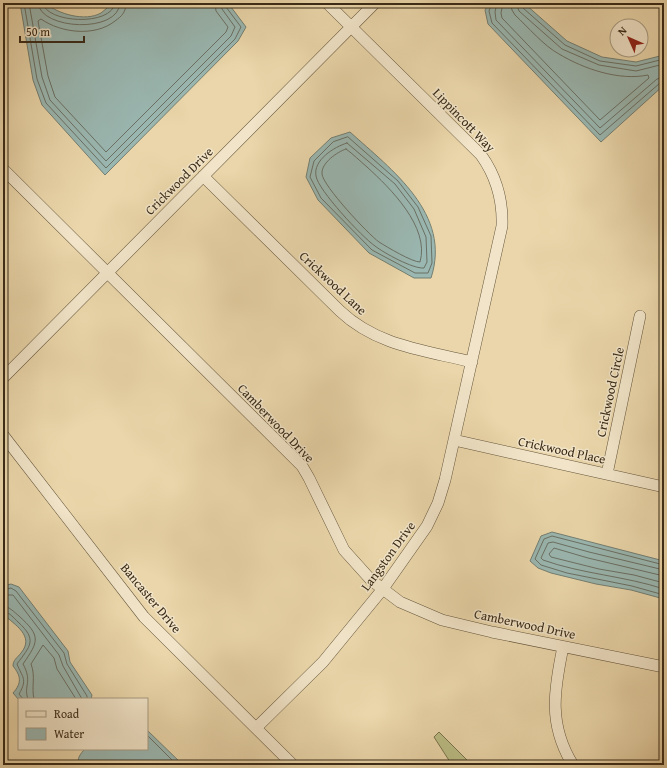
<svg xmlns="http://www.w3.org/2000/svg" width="667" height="768" viewBox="0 0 667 768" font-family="'Gentium Book Plus',serif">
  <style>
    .green { fill: #bbbd85; stroke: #7a744e }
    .water { fill: #9ab7b1; stroke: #737f73 }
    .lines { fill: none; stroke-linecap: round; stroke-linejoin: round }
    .shore { stroke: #6a7064; stroke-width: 1 }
    .minor-casing { stroke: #65553c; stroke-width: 12 }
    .minor { stroke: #f1e4c8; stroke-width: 11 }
    .labels { text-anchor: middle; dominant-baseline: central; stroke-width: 3; stroke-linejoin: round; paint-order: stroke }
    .street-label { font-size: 13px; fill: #392a17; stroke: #f1e4c8 }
  </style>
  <rect width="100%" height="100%" fill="#ead6aa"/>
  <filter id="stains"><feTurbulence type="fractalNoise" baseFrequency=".005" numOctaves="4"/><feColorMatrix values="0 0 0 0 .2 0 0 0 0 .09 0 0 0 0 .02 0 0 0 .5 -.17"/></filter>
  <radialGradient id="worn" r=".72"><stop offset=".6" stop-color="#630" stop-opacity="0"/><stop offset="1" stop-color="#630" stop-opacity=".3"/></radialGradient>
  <path class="green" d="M 439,732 L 472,765 L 452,765 L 434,737 Z"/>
  <path class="water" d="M 20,3 L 45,3 C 58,14 85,22 101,13 C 105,10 109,6 113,3 L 228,3 L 246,27 L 238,41 L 105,175 L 42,105 L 33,80 Z
    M 489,3 L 525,4 L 567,41 L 602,57 L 636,62 L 664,55 L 664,85 L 601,142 L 488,24 L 485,10 Z
    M 350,132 C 392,170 452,214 431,278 L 414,278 L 369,253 L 318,200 L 306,177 L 310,158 L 331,138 Z
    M 552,532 L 664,561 L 664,599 L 631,590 L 596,584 L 551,573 L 538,568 L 530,561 L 541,536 Z
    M 11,584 L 19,587 L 68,651 L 70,662 L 92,695 L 91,699 L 19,699 L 19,700 L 13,693 C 22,683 21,676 13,666 C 13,660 17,658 21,653 C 35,636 15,625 3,614 L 3,586 Z
    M 147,730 L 183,765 L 79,765 C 76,759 81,753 85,749 L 147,749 Z"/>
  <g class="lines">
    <path class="shore" d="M 24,3 L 37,79 L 46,103 L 106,168 L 235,39 L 241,27 L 226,7 L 226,3
      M 29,3 L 42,77 L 50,100 L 106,161 L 231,36 L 235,27 L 222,9 L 221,3
      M 38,3 C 40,30 119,34 120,3
      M 43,3 C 45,23 112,27 115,3
      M 126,3 C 126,12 122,16 115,21 C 95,37 61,33 41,19 L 38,21 L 48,76 L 55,97 L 106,152 L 226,32 L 228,27 L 216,11 L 215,3
      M 492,3 L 489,11 L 492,23 L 600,135 L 660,83 L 664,82
      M 497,3 L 495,12 L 496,20 L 600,128 L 657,79 L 664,77
      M 503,3 L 501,13 L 502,18 L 600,120 L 649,78 L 648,75 C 619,81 584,69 559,54 C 544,46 528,27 515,15 L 512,10 L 510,3
      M 516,3 L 519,11 L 562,49 L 599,65 L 636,71 L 664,64
      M 522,3 L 523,8 L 565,45 L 600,61 L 636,66 L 664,59
      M 348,137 L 398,181 L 418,207 L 431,236 L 432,263 L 428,273 L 415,273 L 372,250 L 321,198 L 310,177 L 314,161 L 333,142 Z
      M 347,143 L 395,184 L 414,209 L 426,237 L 427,262 L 424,268 C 413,269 384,253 375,246 C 362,237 318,190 316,176 C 313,160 334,147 347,143 Z
      M 346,149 C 353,154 360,161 367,167 C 390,188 430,227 420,262 C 412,262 387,247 379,242 C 368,234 323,186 322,174 C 321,163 337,152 346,149 Z
      M 664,565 L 552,536 L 544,539 L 535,559 L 541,565 L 567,573 L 632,586 L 664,595
      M 664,570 L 589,552 L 553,542 L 548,543 L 541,558 L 543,560 C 582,574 625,576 664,589
      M 664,576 L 588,558 L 554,548 L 549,554 L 551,557 L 599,569 L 634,575 L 664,583
      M 3,590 L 11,588 L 16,591 L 64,653 L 67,664 L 87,696 L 87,699
      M 3,595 L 13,595 L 59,655 L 63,666 L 82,699
      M 3,606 C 10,607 14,612 19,616 C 41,636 39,641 23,664 C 33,682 23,686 28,699
      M 3,611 C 9,612 14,618 18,622 C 38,640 30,646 17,664 C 22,677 28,679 19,694 L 23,699
      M 34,699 C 31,687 36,677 31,664 L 43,645 L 54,658 L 57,669 L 76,699
      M 147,735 L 177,765"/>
    <defs>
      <path id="minor" d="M 3,169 L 302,466 L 309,478 L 344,550 L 371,580 L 400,602 L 442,620 L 492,632 L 664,667
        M 203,176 L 340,311 C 377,346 424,350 472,362
        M 3,378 L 375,3
        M 3,435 L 144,617 L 293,765
        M 454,440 L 664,487
        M 607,474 L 640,316
        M 563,647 C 554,690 548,725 573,765
        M 256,728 L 323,662 L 382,590 L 427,526 L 438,503 L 445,480 L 502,226 C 503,199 496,176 481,155 L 327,3"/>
    </defs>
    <use href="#minor" class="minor-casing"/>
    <use href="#minor" class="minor"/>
  </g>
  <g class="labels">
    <g class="street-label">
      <text transform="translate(464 120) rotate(46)">Lippincott Way</text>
      <text transform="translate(179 181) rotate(-45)">Crickwood Drive</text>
      <text transform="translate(333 283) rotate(43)">Crickwood Lane</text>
      <text transform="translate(610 392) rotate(-78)">Crickwood Circle</text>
      <text transform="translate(276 423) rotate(46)">Camberwood Drive</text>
      <text transform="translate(562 450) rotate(12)">Crickwood Place</text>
      <text transform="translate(388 556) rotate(-54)">Langston Drive</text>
      <text transform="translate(151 598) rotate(50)">Bancaster Drive</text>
      <text transform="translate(525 624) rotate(12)">Camberwood Drive</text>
    </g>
  </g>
  <rect width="667" height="768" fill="none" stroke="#ead6aa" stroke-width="16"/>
  <rect x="4" y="4" width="659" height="760" fill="none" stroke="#392a17" stroke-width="2"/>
  <rect x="8" y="8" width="651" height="752" fill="none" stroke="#392a17"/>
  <rect x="18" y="698" width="130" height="52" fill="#f1e4c8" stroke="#a79a81"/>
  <rect x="26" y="711" width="20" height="6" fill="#f1e4c8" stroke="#a79a81"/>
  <text x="54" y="718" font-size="12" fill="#392a17">Road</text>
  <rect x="26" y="728" width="20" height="12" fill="#9ab7b1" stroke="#a79a81"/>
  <text x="54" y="738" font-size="12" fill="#392a17">Water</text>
  <g transform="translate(629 38) rotate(315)"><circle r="19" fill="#f1e4c8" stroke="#a79a81"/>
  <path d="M0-3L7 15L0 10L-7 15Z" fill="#8f2418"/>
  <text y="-6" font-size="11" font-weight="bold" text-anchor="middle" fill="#392a17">N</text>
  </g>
  <path d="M20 36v6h64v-6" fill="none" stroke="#392a17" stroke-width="2"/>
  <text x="26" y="36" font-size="12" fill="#392a17" stroke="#f1e4c8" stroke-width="3" paint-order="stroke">50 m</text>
  <rect width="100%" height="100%" filter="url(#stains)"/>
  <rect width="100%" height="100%" fill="url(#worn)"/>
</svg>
